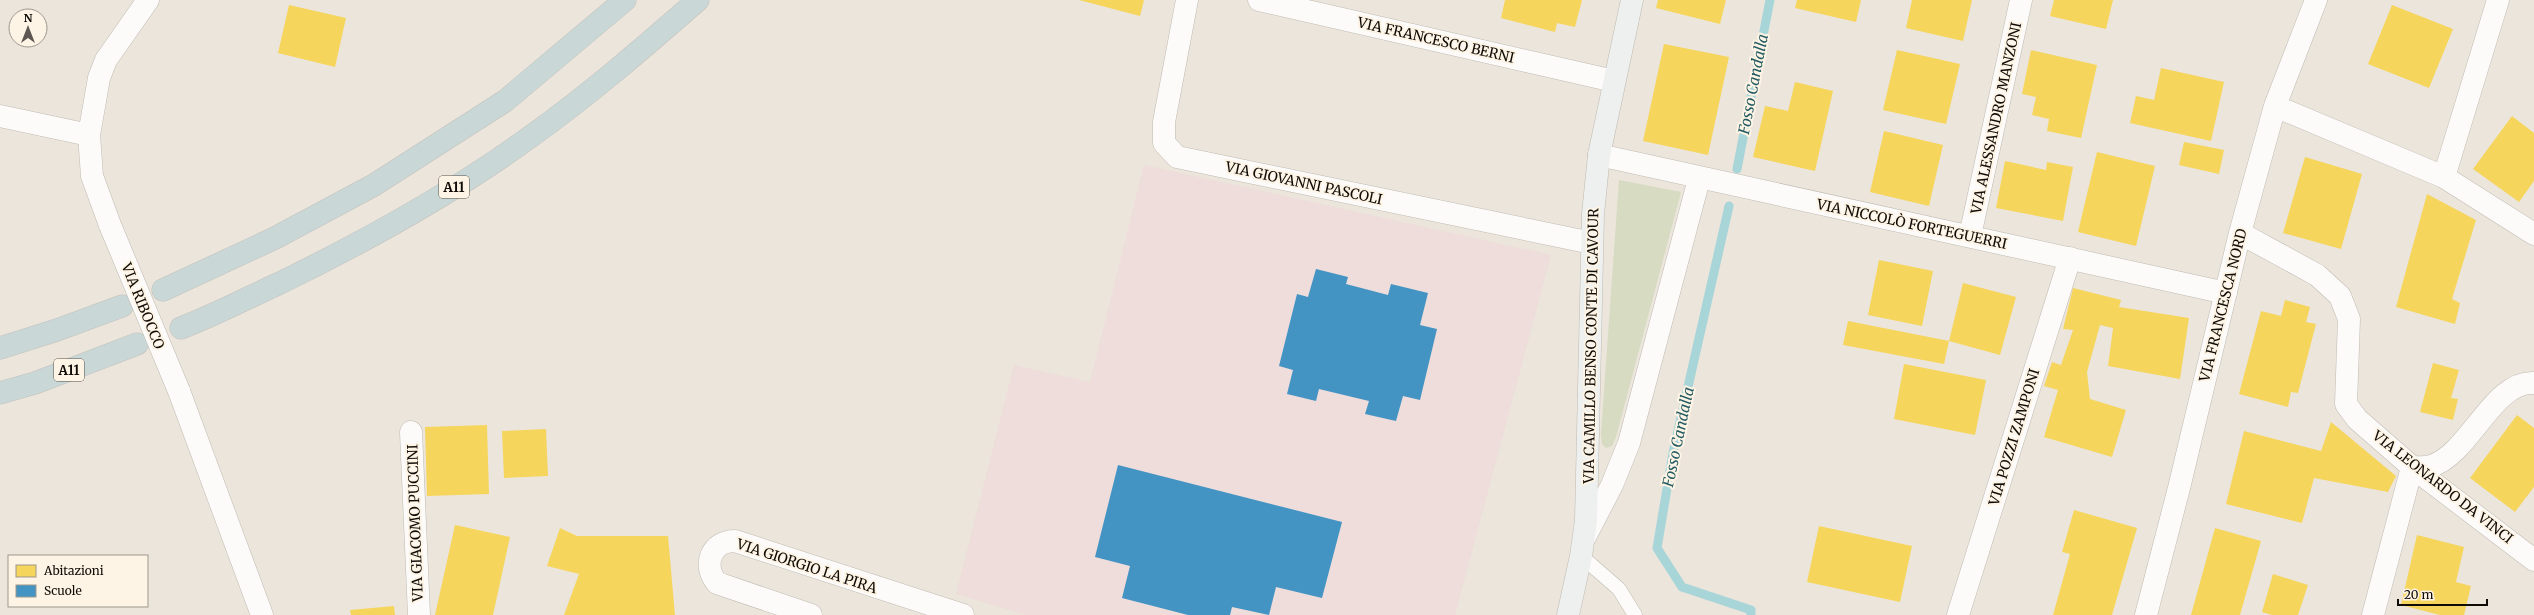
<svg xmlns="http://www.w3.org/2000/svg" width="2534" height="615" viewBox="0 0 2534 615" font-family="Merriweather,serif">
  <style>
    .education { fill: #eedddb }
    .grass { fill: #d6dbc1 }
    .homes { fill: #f6d55c }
    .schools { fill: #4393c3 }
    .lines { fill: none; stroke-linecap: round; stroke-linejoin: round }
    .stream { stroke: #a8d5d8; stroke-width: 9 }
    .lane-casing { stroke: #c0bbb2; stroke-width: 15 }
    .street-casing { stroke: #c0bbb2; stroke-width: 23 }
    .secondary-casing { stroke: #c0bbb2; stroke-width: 23 }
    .highway-casing { stroke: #c3c0bc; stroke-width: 23 }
    .lane { stroke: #fcfbfa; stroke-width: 14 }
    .street { stroke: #fcfbfa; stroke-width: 22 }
    .secondary { stroke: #edf0ef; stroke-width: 22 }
    .highway { stroke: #c9d8d7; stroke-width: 22 }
    .street-bridge-casing { stroke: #c0bbb2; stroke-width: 23; stroke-linecap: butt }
    .street-bridge { stroke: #fcfbfa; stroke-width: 22 }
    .labels { text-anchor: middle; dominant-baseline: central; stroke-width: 4; stroke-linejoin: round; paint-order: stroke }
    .shield { fill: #fef4e5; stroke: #575149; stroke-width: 1 }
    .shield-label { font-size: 13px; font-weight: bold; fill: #0f0b06 }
    .street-label { font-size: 14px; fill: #0f0b06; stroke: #fef4e5 }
    .water-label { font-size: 15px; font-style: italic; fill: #235b62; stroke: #fef4e5 }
  </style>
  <rect width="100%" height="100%" fill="#ebe5db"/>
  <path class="education" d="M 1144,165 L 1551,255 L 1455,615 L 1026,615 L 956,594 L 1014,365 L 1090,382 Z"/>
  <path class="grass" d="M 1619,180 L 1681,192 L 1616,437 L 1612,446 L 1606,448 L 1602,444 L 1601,434 Z"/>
  <path class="homes" d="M 1079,0 L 1144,0 L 1140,16 Z
    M 1505,0 L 1582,0 L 1575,27 L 1557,23 L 1555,32 L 1501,18 Z
    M 1658,0 L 1726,0 L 1720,24 L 1656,8 Z
    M 1797,0 L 1861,0 L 1856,22 L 1795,8 Z
    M 1912,0 L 1972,0 L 1963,41 L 1906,28 Z
    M 2054,0 L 2113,0 L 2106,29 L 2050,16 Z
    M 289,5 L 346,18 L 335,67 L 278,53 Z
    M 2392,5 L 2453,29 L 2429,88 L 2368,64 Z
    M 1664,44 L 1729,57 L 1708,155 L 1643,141 Z
    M 1897,50 L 1960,64 L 1946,124 L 1883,110 Z
    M 2031,50 L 2097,65 L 2081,138 L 2047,131 L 2049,119 L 2032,115 L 2036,97 L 2022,94 Z
    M 2161,68 L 2224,82 L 2211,141 L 2130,123 L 2136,96 L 2154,100 Z
    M 1795,82 L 1833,91 L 1815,171 L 1753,157 L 1765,106 L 1788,111 Z
    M 2512,116 L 2534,133 L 2534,181 L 2519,202 L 2473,169 Z
    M 1884,131 L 1943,145 L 1929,206 L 1870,192 Z
    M 2184,142 L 2224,150 L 2219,174 L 2179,165 Z
    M 2097,152 L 2155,166 L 2136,246 L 2078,232 Z
    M 2305,157 L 2362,174 L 2341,249 L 2283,233 Z
    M 2005,161 L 2046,170 L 2047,162 L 2073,167 L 2063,221 L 1996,208 Z
    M 2427,194 L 2476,220 L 2452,299 L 2460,303 L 2455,324 L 2396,307 Z
    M 1879,260 L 1933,271 L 1922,326 L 1868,315 Z
    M 1963,283 L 2016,297 L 2000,355 L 1949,341 Z
    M 2073,288 L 2121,300 L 2119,307 L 2189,318 L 2180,379 L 2108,366 L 2113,328 L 2100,325 L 2087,372 L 2090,399 L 2126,410 L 2112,457 L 2044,437 L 2058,390 L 2044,386 L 2052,362 L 2061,365 L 2073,330 L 2063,329 Z
    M 2285,300 L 2310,307 L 2306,322 L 2316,324 L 2298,393 L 2291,392 L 2288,407 L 2239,394 L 2261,311 L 2281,316 Z
    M 1848,321 L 1949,341 L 1944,364 L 1843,345 Z
    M 2433,363 L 2459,370 L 2451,398 L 2458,399 L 2453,420 L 2420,412 Z
    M 1904,364 L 1986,380 L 1975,435 L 1894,419 Z
    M 2517,415 L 2534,428 L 2534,487 L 2515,512 L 2470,478 Z
    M 2331,422 L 2396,476 L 2388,492 L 2314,478 L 2302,523 L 2226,504 L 2244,431 L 2321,451 Z
    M 487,425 L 489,494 L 427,496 L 425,427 Z
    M 546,429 L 548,476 L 504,478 L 502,431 Z
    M 2074,510 L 2137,528 L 2112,615 L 2053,615 L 2070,554 L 2062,552 Z
    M 455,525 L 510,537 L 493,615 L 435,615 Z
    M 1819,526 L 1912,546 L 1900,602 L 1807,582 Z
    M 560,528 L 577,536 L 668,536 L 675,615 L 564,615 L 579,574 L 547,566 Z
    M 2215,528 L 2261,541 L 2240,615 L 2191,615 Z
    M 2417,535 L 2464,547 L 2456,582 L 2471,586 L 2464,615 L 2440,615 L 2401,605 Z
    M 2273,574 L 2308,585 L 2298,615 L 2272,615 L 2262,612 Z
    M 394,606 L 395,615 L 351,615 L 350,610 Z"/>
  <path class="schools" d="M 1316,269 L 1348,277 L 1346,284 L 1388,295 L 1391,284 L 1428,293 L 1420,325 L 1437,329 L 1420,400 L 1403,396 L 1396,421 L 1365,414 L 1369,401 L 1319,389 L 1316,401 L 1287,394 L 1293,370 L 1279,366 L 1297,294 L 1308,297 Z
    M 1118,465 L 1342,522 L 1322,598 L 1276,587 L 1269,615 L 1232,607 L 1230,615 L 1188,615 L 1122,598 L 1130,566 L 1095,557 Z"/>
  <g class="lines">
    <path class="stream" d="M 1737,169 L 1770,0
      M 1729,206 L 1673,453 L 1657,548 L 1682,587 L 1751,610 L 1751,615"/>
    <defs>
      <path id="lane" d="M 1581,556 L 1619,589 L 1635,615"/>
      <path id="street" d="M 1187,0 L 1164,122 L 1164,143 L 1177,157 L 1592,243
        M 1259,0 L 1614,81
        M 2275,106 L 2444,177 L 2534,234
        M 0,116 L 89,135
        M 1599,155 L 2226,293
        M 2444,177 L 2498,0
        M 110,225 L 92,176 L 89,135 L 99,78 L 106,60 L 148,0
        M 2240,233 L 2317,275 L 2340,296 L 2349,319 L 2346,404 L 2357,419 L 2412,467 L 2534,560
        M 1970,236 L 2021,0
        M 179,391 L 262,615
        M 411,432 L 419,615
        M 1585,537 L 1612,485 L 1629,443 L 1699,179
        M 811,615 L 717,583 C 702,565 711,541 735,541 L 963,615
        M 1958,615 L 2070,258
        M 2146,615 L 2179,488 L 2240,233 L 2275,106 L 2316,0
        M 2373,615 L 2412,467 C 2418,467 2425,468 2431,466 C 2470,454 2493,380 2534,383"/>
      <path id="secondary" d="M 1568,615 L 1581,556 L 1586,520 L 1593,214 L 1599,155 L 1632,0"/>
      <path id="highway" d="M 163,290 L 275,238 L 374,185 L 505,101 L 625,0
        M 181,328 C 215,315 247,298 280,283 C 366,241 453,193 530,137 C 589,95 643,48 698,0
        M 0,348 L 57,330 L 122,306
        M 0,393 L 35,383 L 137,344"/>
    </defs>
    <use href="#lane" class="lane-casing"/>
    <use href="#street" class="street-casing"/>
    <use href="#secondary" class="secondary-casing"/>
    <use href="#highway" class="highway-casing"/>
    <use href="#lane" class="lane"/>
    <use href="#street" class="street"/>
    <use href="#secondary" class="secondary"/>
    <use href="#highway" class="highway"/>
    <defs>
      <path id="street-bridge" d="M 110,225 L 179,391"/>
    </defs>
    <use href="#street-bridge" class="street-bridge-casing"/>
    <use href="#street-bridge" class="street-bridge"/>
  </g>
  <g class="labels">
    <g class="shield">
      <rect x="439" y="176" width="30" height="22" rx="3"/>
      <rect x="54" y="359" width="30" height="22" rx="3"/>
    </g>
    <g class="shield-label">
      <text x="454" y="187">A11</text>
      <text x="69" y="370">A11</text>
    </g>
    <g class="street-label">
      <text transform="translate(1436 40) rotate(13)">VIA FRANCESCO BERNI</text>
      <text transform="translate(1996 118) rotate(-78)">VIA ALESSANDRO MANZONI</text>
      <text transform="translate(1304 183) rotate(12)">VIA GIOVANNI PASCOLI</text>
      <text transform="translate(1912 224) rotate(12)">VIA NICCOLÒ FORTEGUERRI</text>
      <text transform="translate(2223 305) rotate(-76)">VIA FRANCESCA NORD</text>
      <text transform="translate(143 306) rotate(68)">VIA RIBOCCO</text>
      <text transform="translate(1591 346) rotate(-89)">VIA CAMILLO BENSO CONTE DI CAVOUR</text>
      <text transform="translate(2014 437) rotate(-73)">VIA POZZI ZAMPONI</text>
      <text transform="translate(2443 487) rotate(38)">VIA LEONARDO DA VINCI</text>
      <text transform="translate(415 523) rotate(-92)">VIA GIACOMO PUCCINI</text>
      <text transform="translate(807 566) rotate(18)">VIA GIORGIO LA PIRA</text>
    </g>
    <g class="water-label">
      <text transform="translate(1753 84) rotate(-79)">Fosso Candalla</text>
      <text transform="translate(1678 437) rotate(-78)">Fosso Candalla</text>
    </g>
  </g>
  <rect x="8" y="555" width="140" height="52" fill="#fef4e5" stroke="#9e978c"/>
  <rect x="16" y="565" width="20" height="12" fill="#f6d55c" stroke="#9e978c"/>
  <text x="44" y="575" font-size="12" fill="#0f0b06">Abitazioni</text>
  <rect x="16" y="585" width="20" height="12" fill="#4393c3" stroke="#9e978c"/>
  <text x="44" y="595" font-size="12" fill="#0f0b06">Scuole</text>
  <g transform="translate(28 28)"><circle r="19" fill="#fef4e5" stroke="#9e978c"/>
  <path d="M0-3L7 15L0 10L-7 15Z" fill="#5c5751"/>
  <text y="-6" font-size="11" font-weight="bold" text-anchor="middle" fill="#0f0b06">N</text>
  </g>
  <path d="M2398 599v6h89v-6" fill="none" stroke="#0f0b06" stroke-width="2"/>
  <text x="2404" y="599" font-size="12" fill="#0f0b06" stroke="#fef4e5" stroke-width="3" paint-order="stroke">20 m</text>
</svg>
